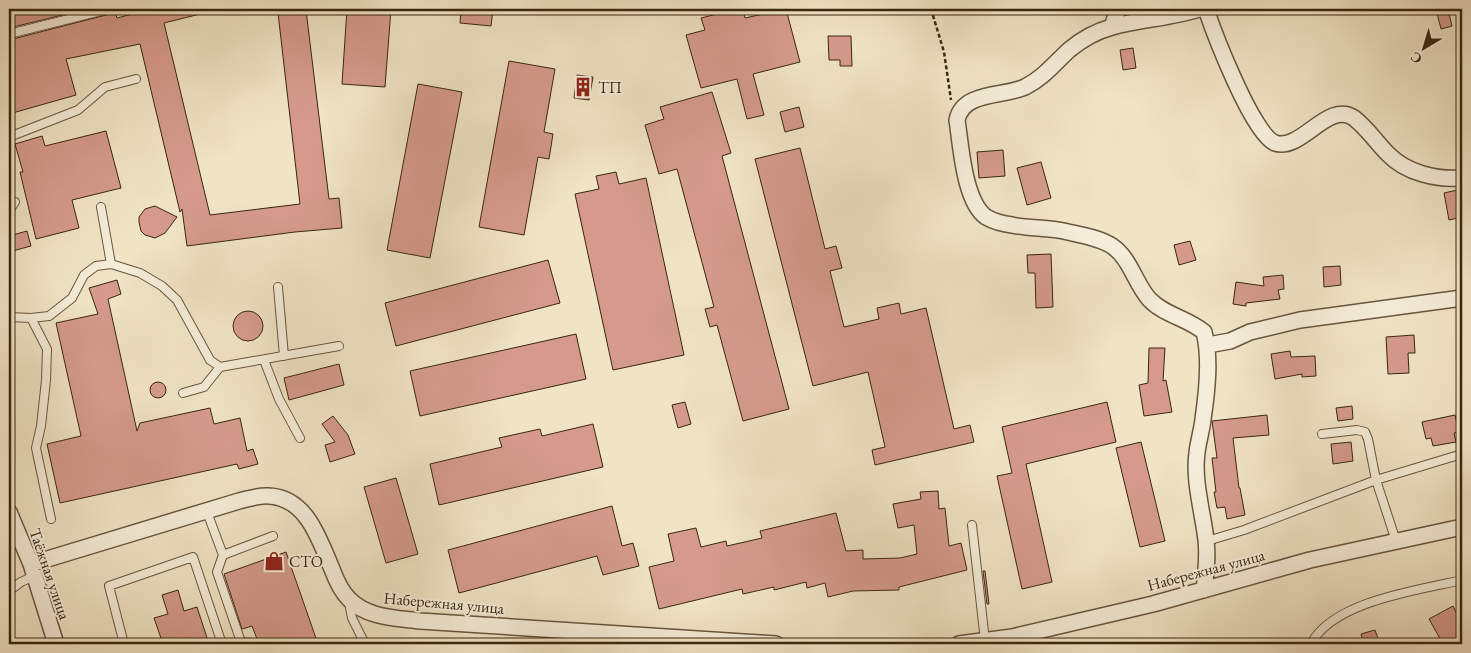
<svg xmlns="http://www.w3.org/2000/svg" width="1471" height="653" viewBox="0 0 1471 653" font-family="'EB Garamond',serif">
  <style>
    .building { fill: #d59a8c; stroke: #3a2611 }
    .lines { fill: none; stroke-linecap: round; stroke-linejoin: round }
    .service-casing { stroke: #68563e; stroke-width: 10 }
    .minor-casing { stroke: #68563e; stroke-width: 18 }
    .path { stroke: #3a2611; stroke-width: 2.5; stroke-dasharray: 4 2.5; stroke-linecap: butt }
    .service { stroke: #f5edd9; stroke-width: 8 }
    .minor { stroke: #f5edd9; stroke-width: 15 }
    .labels { text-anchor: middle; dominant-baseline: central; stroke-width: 4; stroke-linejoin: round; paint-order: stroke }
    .poi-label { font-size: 16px; fill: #3a2611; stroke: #f5edd9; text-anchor: start }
    .street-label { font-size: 16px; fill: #3a2611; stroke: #f5edd9 }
  </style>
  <rect width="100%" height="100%" fill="#f0e4c5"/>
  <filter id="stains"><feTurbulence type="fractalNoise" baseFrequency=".004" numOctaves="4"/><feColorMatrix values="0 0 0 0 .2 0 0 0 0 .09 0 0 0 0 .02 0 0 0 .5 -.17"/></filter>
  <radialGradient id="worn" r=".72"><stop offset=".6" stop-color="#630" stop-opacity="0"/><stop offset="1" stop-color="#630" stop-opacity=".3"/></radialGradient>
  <path class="building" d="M 9,9 L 87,9 L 9,28 Z
    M 114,9 L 117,18 L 151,9 L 203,9 L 204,13 L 164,23 L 210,215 L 300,204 L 278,13 L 306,10 L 329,199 L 339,198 L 342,228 L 295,232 L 187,246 L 182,209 L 180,212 L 140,44 L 66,59 L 76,95 L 9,114 L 9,40 L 110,14 L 113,13 Z
    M 347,9 L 391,9 L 385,87 L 342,84 Z
    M 461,9 L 493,9 L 491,26 L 460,23 Z
    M 737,9 L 743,9 L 745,18 L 786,9 L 800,62 L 753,74 L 764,115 L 747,119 L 737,79 L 701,88 L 686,35 L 705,30 L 701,18 Z
    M 1436,9 L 1448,9 L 1452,26 L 1441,29 Z
    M 828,36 L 851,36 L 852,66 L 840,66 L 840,60 L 829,60 Z
    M 1133,48 L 1136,68 L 1123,70 L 1120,50 Z
    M 509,61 L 555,69 L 544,132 L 553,134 L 549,159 L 538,157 L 524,235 L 479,227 Z
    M 577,75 L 593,77 L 589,100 L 574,98 Z
    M 418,84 L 462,92 L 430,258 L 387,250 Z
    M 712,92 L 731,153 L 722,156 L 789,409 L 743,421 L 717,325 L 710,327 L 705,309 L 714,307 L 677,169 L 659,174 L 645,125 L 664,119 L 660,107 Z
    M 799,107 L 804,127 L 785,132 L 780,112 Z
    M 106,131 L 121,188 L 72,200 L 79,228 L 36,239 L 20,172 L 23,172 L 15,144 L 42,136 L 45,146 Z
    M 800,148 L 825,249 L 836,246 L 842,268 L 830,271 L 844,327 L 879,319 L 877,308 L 899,303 L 901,314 L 926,308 L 954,429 L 970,425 L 974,442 L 875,465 L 872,450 L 885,447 L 868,372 L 813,386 L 755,159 Z
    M 1003,150 L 1005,176 L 979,178 L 977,152 Z
    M 1041,162 L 1051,198 L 1027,205 L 1017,168 Z
    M 616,172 L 619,184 L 646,178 L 684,355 L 613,370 L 575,194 L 599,189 L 596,176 Z
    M 1462,189 L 1462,217 L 1449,220 L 1444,193 Z
    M 155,206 L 177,217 L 165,233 L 155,238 L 145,235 L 141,231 L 139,222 L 139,217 L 145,209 Z
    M 27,231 L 31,246 L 9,252 L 9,236 Z
    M 1190,241 L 1196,260 L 1179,265 L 1174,245 Z
    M 1051,254 L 1053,307 L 1036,308 L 1035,273 L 1028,273 L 1027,255 Z
    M 548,260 L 560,303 L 396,346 L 385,303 Z
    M 1340,266 L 1341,285 L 1324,287 L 1323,267 Z
    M 1283,275 L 1284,289 L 1278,290 L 1280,299 L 1246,303 L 1246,306 L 1233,304 L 1236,282 L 1264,286 L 1263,277 Z
    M 117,280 L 121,294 L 108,299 L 137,431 L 140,423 L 210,408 L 214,424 L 240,418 L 247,451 L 253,449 L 258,464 L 239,469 L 237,464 L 60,503 L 47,444 L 81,436 L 56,323 L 98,314 L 89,288 Z
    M233 326a15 15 0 1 1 30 0a15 15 0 1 1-30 0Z
    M 576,334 L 586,379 L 420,416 L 410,371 Z
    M 1414,335 L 1415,353 L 1408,353 L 1409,373 L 1388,374 L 1386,337 Z
    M 1149,348 L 1165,348 L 1163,381 L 1166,380 L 1172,412 L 1144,416 L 1139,385 L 1148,383 Z
    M 1290,351 L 1291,357 L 1315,356 L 1316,376 L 1302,377 L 1302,374 L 1275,379 L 1271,354 Z
    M 339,364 L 344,385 L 289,400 L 284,378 Z
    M150 390a8 8 0 1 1 16 0a8 8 0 1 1-16 0Z
    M 685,402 L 691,424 L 678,428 L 672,405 Z
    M 1107,402 L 1116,442 L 1026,464 L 1052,582 L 1022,589 L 997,476 L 1012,473 L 1002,427 Z
    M 1352,406 L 1353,419 L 1338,421 L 1336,408 Z
    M 1267,415 L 1269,435 L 1233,438 L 1239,488 L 1240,488 L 1245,515 L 1227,519 L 1225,507 L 1217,508 L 1214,492 L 1216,492 L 1212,458 L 1217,458 L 1212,421 Z
    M 1455,415 L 1459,432 L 1454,433 L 1456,442 L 1433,446 L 1431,438 L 1426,439 L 1422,422 Z
    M 333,416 L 348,435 L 355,454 L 330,462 L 325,445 L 335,442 L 322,424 Z
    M 593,424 L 603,467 L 439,505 L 430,464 L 502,447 L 499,438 L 540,429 L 542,436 Z
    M 1141,442 L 1165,541 L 1140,547 L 1116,448 Z
    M 1351,442 L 1353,461 L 1333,464 L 1331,444 Z
    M 396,478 L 418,554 L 386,563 L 364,487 Z
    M 938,491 L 939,509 L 945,508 L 949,546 L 961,543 L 967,570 L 899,587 L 899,590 L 853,591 L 828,597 L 825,583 L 807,588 L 806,582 L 774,590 L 774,587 L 743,594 L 742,589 L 659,609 L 649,567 L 674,561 L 668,534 L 696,528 L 701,547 L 726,541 L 727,546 L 762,538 L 760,531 L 836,513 L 846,551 L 863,550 L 863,559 L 900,558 L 917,554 L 914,525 L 898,528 L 893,504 L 921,499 L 920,492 Z
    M 612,506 L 622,546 L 633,543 L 639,566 L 603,575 L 597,556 L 459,593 L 448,550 Z
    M 286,552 L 295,578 L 318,644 L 259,644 L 252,626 L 242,629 L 224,574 Z
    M 983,571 L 985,571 L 989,604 L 987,604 Z
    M 178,590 L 184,611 L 197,607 L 209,644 L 163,644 L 154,618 L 168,614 L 162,595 Z
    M 1453,606 L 1462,625 L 1462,644 L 1443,644 L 1429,619 Z
    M 1375,630 L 1380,644 L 1364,644 L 1361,634 Z"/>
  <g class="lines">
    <defs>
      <path id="service" d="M 9,34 L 109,9
        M 9,137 L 78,110 L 105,87 L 136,79
        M 101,207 L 111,264
        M 9,211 L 15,202
        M 278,287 L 284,356
        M 9,317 L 31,318 L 49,316 L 72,298 L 84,275 L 96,266 L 111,264 L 140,273 L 162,286 L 177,300 L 210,360 L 220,367 L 339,346
        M 31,318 L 47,349 L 46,380 L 41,426 L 36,448 L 51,519
        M 264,360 L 279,399 L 300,438
        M 183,393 L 204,387 L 220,367
        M 1322,434 L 1357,430 L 1365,432 L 1368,439 L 1376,480 L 1396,541
        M 207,512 L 223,555 L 217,572 L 241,642 L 253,643
        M 972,525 L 985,641
        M 1207,541 L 1244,530 L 1376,480 L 1462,454
        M 223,555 L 273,536
        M 9,591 L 21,582 L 34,576
        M 349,602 L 352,618 L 365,644
        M 124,644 L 109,586 L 193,557 L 222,644
        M 1311,644 C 1333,601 1419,590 1462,580"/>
      <path id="minor" d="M 1199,9 C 1171,18 1141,19 1112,27 C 1097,31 1081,40 1069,50 C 1054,64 1043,78 1025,87 C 1003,97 963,91 957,120 C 961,146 964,201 986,217 C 993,221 1004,224 1012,225 C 1030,229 1049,227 1068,232 C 1082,235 1100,238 1112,246 C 1130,258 1135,283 1149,299 C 1164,315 1187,318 1204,332 C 1211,358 1207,392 1203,419 C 1202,430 1198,442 1197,453 C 1193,480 1203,513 1206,540 C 1208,557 1206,573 1204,590
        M 1206,9 C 1214,33 1253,135 1275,143 C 1301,152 1328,100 1354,118 C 1367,128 1377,143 1388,154 C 1406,173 1437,180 1462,178
        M 1112,27 L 1118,9
        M 1208,345 L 1230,341 L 1250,332 L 1300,320 L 1462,298
        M 9,512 L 31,564 L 56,644
        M 31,564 L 239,501 C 248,499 259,495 269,496 C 307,498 319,539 332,569 C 336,580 341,591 349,599 C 367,618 396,618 420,621 L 776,644
        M 959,644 L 1012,637 L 1093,618 L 1153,604 L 1310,560 L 1462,527"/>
    </defs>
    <use href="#service" class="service-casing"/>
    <use href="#minor" class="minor-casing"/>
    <path class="path" d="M 931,9 L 944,52 L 951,100"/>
    <use href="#service" class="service"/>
    <use href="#minor" class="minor"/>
  </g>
  <defs>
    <symbol id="building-bare" viewBox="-9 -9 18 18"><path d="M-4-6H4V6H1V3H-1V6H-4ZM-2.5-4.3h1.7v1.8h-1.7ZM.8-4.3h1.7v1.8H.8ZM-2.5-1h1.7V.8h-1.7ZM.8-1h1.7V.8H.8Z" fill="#8f2418" stroke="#f5edd9" stroke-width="2.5" paint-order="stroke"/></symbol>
    <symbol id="shop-bare" viewBox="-9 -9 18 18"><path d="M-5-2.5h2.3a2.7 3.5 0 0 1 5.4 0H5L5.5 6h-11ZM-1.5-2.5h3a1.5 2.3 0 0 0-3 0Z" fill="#8f2418" stroke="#f5edd9" stroke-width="2.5" paint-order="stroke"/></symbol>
  </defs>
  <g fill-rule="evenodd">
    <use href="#building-bare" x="569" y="73" width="28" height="28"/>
    <use href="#shop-bare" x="260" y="547" width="28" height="28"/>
  </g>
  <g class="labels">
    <g class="poi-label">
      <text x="598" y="87">ТП</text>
      <text x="289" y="561">СТО</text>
    </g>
    <g class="street-label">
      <text transform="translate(1206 570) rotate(-15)">Набережная улица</text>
      <text transform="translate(50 574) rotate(71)">Таёжная улица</text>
      <text transform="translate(444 603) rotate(5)">Набережная улица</text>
    </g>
  </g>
  <rect width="1471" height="653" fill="none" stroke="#f0e4c5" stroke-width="30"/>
  <rect x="10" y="10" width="1451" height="633" fill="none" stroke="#3a2611" stroke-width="2.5"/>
  <rect x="15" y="15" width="1441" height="623" fill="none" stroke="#3a2611"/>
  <g transform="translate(1424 48) rotate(218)" stroke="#f5edd9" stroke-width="4" paint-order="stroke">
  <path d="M0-4L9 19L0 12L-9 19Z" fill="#3a2611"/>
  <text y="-8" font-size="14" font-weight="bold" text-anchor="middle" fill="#3a2611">С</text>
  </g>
  <rect width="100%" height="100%" filter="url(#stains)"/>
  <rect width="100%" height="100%" fill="url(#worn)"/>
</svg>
